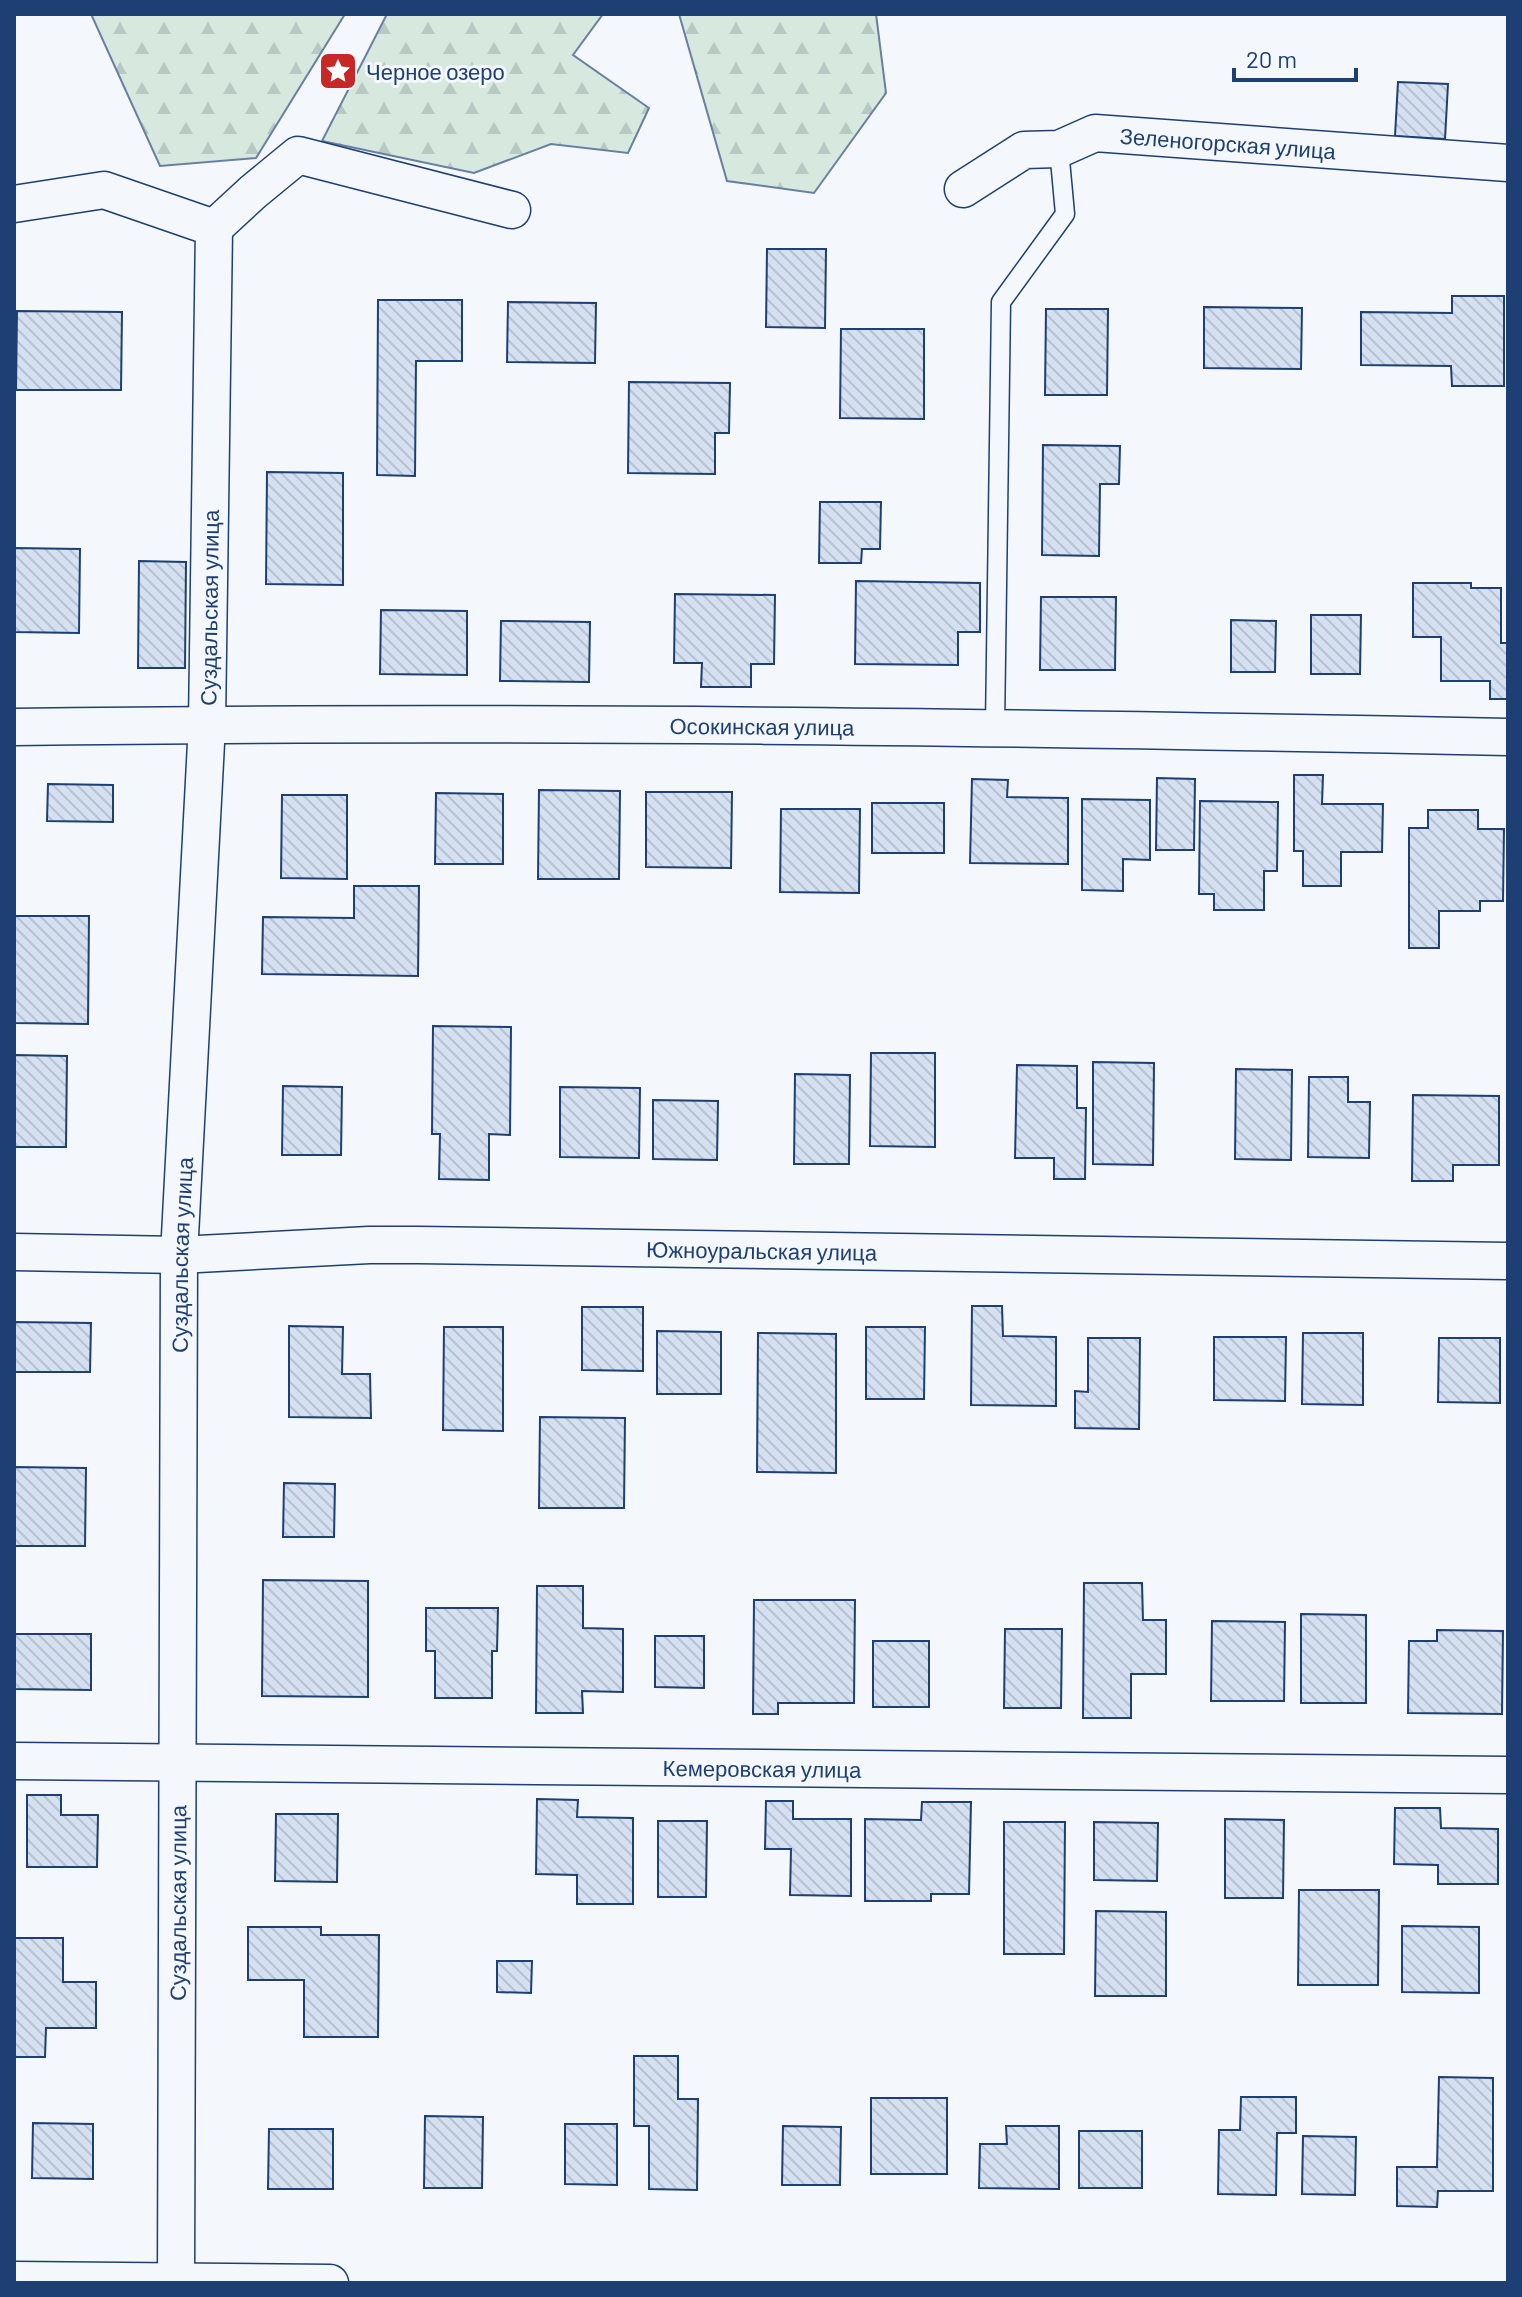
<svg xmlns="http://www.w3.org/2000/svg" width="1522" height="2297" viewBox="0 0 1522 2297" font-family="Barlow,sans-serif">
  <style>
    .forest { fill: url(#forest-firs); stroke: #687fa3; stroke-width: 2 }
    .building { fill: url(#building-back-hatch); stroke: #1d3f73; stroke-width: 2 }
    .lines { fill: none; stroke-linecap: round; stroke-linejoin: round }
    .lane-casing { stroke: #1d3f73; stroke-width: 21 }
    .street-casing { stroke: #1d3f73; stroke-width: 39 }
    .lane { stroke: #f4f7fb; stroke-width: 18 }
    .street { stroke: #f4f7fb; stroke-width: 36 }
    .labels { text-anchor: middle; dominant-baseline: central; stroke-width: 6; stroke-linejoin: round; paint-order: stroke }
    .poi-label { font-size: 22px; fill: #1d3f73; stroke: #f4f7fb; text-anchor: start }
    .street-label { font-size: 22px; fill: #1d3f73; stroke: #f4f7fb }
  </style>
  <defs>
    <pattern id="forest-firs" width="22" height="20" patternUnits="userSpaceOnUse" patternTransform="scale(2)"><rect width="22" height="20" fill="#d7e8df"/><path d="M5 1l3.5 6h-7zM16 11l3.5 6h-7z" fill="#b8c8c3"/></pattern>
    <pattern id="building-back-hatch" width="6" height="6" patternUnits="userSpaceOnUse" patternTransform="scale(2)"><rect width="6" height="6" fill="#d5e0f0"/><path d="M-1 5l2 2M0 0l6 6M5-1l2 2" fill="none" stroke="#b6c1d1"/></pattern>
  </defs>
  <rect width="100%" height="100%" fill="#f4f7fb"/>
  <path class="forest" d="M 91,14 L 345,14 L 256,158 L 160,166 Z
    M 387,14 L 603,14 L 573,55 L 649,108 L 628,153 L 551,144 L 474,173 L 322,141 Z
    M 679,14 L 876,14 L 886,93 L 814,193 L 727,181 Z"/>
  <path class="building" d="M 1398,82 L 1448,84 L 1445,139 L 1395,136 Z
    M 767,249 L 826,249 L 825,328 L 766,327 Z
    M 1452,296 L 1504,296 L 1504,386 L 1452,386 L 1451,366 L 1361,365 L 1361,312 L 1452,313 Z
    M 378,300 L 462,300 L 462,361 L 416,361 L 415,476 L 377,475 Z
    M 508,302 L 596,303 L 595,363 L 507,362 Z
    M 1204,307 L 1302,308 L 1301,369 L 1204,368 Z
    M 1046,309 L 1108,309 L 1107,395 L 1045,395 Z
    M 17,311 L 122,312 L 121,390 L 16,390 Z
    M 841,329 L 924,329 L 924,419 L 840,418 Z
    M 629,382 L 730,383 L 729,433 L 715,433 L 715,474 L 628,473 Z
    M 1043,445 L 1120,446 L 1119,484 L 1100,484 L 1099,556 L 1042,555 Z
    M 267,472 L 343,473 L 343,585 L 266,584 Z
    M 820,502 L 881,502 L 880,549 L 862,549 L 861,563 L 819,563 Z
    M 14,548 L 80,549 L 79,633 L 14,632 Z
    M 139,561 L 186,562 L 185,668 L 138,668 Z
    M 856,581 L 980,583 L 980,632 L 958,632 L 958,665 L 855,664 Z
    M 1413,583 L 1471,583 L 1471,588 L 1501,588 L 1501,643 L 1508,643 L 1508,699 L 1490,699 L 1490,681 L 1441,681 L 1441,637 L 1413,637 Z
    M 675,594 L 775,595 L 774,664 L 751,664 L 751,687 L 701,687 L 702,663 L 674,663 Z
    M 1041,597 L 1116,597 L 1115,670 L 1040,670 Z
    M 381,610 L 467,611 L 467,675 L 380,674 Z
    M 1311,615 L 1361,615 L 1360,674 L 1311,674 Z
    M 1231,620 L 1276,621 L 1275,672 L 1231,672 Z
    M 501,621 L 590,622 L 589,682 L 500,681 Z
    M 1294,775 L 1323,775 L 1322,804 L 1383,804 L 1382,852 L 1341,852 L 1341,886 L 1303,886 L 1303,851 L 1294,851 Z
    M 1157,778 L 1195,779 L 1194,850 L 1156,850 Z
    M 972,779 L 1008,780 L 1007,797 L 1068,798 L 1068,864 L 970,863 Z
    M 48,784 L 113,785 L 113,822 L 47,821 Z
    M 539,790 L 620,791 L 619,879 L 538,879 Z
    M 646,792 L 732,792 L 731,868 L 646,867 Z
    M 436,793 L 503,794 L 503,864 L 435,864 Z
    M 282,795 L 347,795 L 347,879 L 281,878 Z
    M 1082,799 L 1150,800 L 1150,860 L 1123,859 L 1123,891 L 1082,890 Z
    M 1200,801 L 1278,802 L 1277,871 L 1264,871 L 1264,910 L 1214,910 L 1214,894 L 1199,894 Z
    M 872,803 L 944,803 L 944,853 L 872,853 Z
    M 781,809 L 860,809 L 859,893 L 780,892 Z
    M 1428,810 L 1478,810 L 1478,829 L 1504,829 L 1503,901 L 1480,901 L 1480,911 L 1439,911 L 1439,948 L 1409,948 L 1409,828 L 1428,828 Z
    M 354,886 L 419,886 L 418,976 L 262,974 L 263,917 L 354,918 Z
    M 14,916 L 89,916 L 88,1024 L 14,1023 Z
    M 433,1026 L 511,1027 L 510,1135 L 489,1134 L 489,1180 L 439,1179 L 440,1134 L 432,1134 Z
    M 871,1053 L 935,1053 L 935,1147 L 870,1146 Z
    M 14,1055 L 67,1056 L 66,1147 L 14,1147 Z
    M 1093,1062 L 1154,1063 L 1153,1165 L 1093,1164 Z
    M 1017,1065 L 1077,1066 L 1077,1108 L 1086,1108 L 1085,1179 L 1054,1179 L 1054,1158 L 1015,1158 Z
    M 1236,1069 L 1292,1070 L 1291,1160 L 1235,1159 Z
    M 795,1074 L 850,1075 L 849,1164 L 794,1164 Z
    M 1309,1077 L 1348,1077 L 1348,1102 L 1370,1102 L 1369,1158 L 1308,1157 Z
    M 283,1086 L 342,1087 L 341,1155 L 282,1155 Z
    M 560,1087 L 640,1088 L 639,1158 L 560,1157 Z
    M 1413,1095 L 1499,1096 L 1499,1165 L 1453,1165 L 1453,1181 L 1412,1181 Z
    M 653,1100 L 718,1101 L 717,1160 L 653,1159 Z
    M 972,1306 L 1002,1306 L 1003,1336 L 1056,1337 L 1056,1406 L 971,1405 Z
    M 582,1307 L 643,1307 L 643,1371 L 582,1370 Z
    M 14,1322 L 91,1323 L 90,1372 L 14,1372 Z
    M 289,1326 L 343,1327 L 342,1374 L 370,1374 L 371,1418 L 289,1417 Z
    M 444,1327 L 503,1327 L 503,1431 L 443,1430 Z
    M 866,1327 L 925,1327 L 924,1399 L 866,1399 Z
    M 657,1331 L 721,1332 L 721,1394 L 657,1394 Z
    M 758,1333 L 836,1334 L 836,1473 L 757,1472 Z
    M 1303,1333 L 1363,1333 L 1363,1405 L 1302,1404 Z
    M 1214,1337 L 1286,1337 L 1285,1401 L 1214,1400 Z
    M 1088,1338 L 1140,1338 L 1139,1429 L 1075,1428 L 1075,1391 L 1088,1392 Z
    M 1439,1338 L 1500,1338 L 1500,1403 L 1438,1402 Z
    M 540,1417 L 625,1418 L 624,1508 L 539,1508 Z
    M 14,1467 L 86,1468 L 85,1546 L 14,1546 Z
    M 284,1483 L 335,1484 L 334,1537 L 283,1537 Z
    M 263,1580 L 368,1581 L 368,1697 L 262,1696 Z
    M 1084,1583 L 1142,1583 L 1143,1620 L 1166,1620 L 1166,1674 L 1131,1674 L 1131,1718 L 1083,1718 Z
    M 537,1586 L 583,1586 L 583,1628 L 623,1629 L 623,1692 L 582,1691 L 583,1713 L 536,1713 Z
    M 754,1600 L 855,1600 L 854,1703 L 778,1703 L 778,1714 L 753,1714 Z
    M 426,1608 L 498,1608 L 497,1651 L 492,1651 L 492,1698 L 435,1698 L 435,1651 L 426,1651 Z
    M 1301,1614 L 1366,1615 L 1366,1703 L 1301,1703 Z
    M 1212,1621 L 1285,1622 L 1284,1701 L 1211,1701 Z
    M 1005,1629 L 1062,1629 L 1061,1708 L 1004,1708 Z
    M 1437,1630 L 1503,1631 L 1502,1714 L 1408,1713 L 1409,1641 L 1437,1641 Z
    M 14,1634 L 91,1634 L 91,1690 L 14,1689 Z
    M 655,1636 L 704,1636 L 704,1688 L 655,1687 Z
    M 873,1641 L 929,1641 L 929,1707 L 873,1707 Z
    M 27,1795 L 61,1795 L 61,1815 L 98,1815 L 97,1867 L 27,1867 Z
    M 537,1799 L 578,1800 L 577,1817 L 633,1818 L 633,1904 L 577,1904 L 577,1875 L 536,1874 Z
    M 766,1801 L 793,1801 L 793,1819 L 851,1819 L 851,1896 L 790,1895 L 791,1849 L 765,1849 Z
    M 922,1802 L 971,1802 L 969,1894 L 931,1894 L 931,1901 L 865,1901 L 865,1819 L 921,1820 Z
    M 1395,1808 L 1440,1808 L 1441,1828 L 1498,1829 L 1498,1884 L 1438,1884 L 1438,1865 L 1394,1864 Z
    M 276,1814 L 338,1814 L 337,1882 L 275,1881 Z
    M 1225,1819 L 1284,1820 L 1283,1898 L 1225,1898 Z
    M 658,1821 L 707,1821 L 706,1897 L 658,1897 Z
    M 1004,1822 L 1065,1822 L 1064,1954 L 1004,1954 Z
    M 1094,1822 L 1158,1823 L 1157,1881 L 1094,1880 Z
    M 1299,1890 L 1379,1890 L 1378,1985 L 1298,1985 Z
    M 1096,1911 L 1166,1912 L 1166,1996 L 1095,1996 Z
    M 1402,1926 L 1479,1927 L 1479,1993 L 1402,1992 Z
    M 248,1927 L 321,1927 L 321,1935 L 379,1935 L 378,2037 L 304,2037 L 304,1980 L 248,1980 Z
    M 14,1938 L 63,1938 L 63,1982 L 96,1982 L 96,2028 L 46,2028 L 45,2057 L 14,2057 Z
    M 497,1961 L 532,1961 L 531,1993 L 497,1992 Z
    M 634,2056 L 678,2056 L 678,2099 L 698,2099 L 697,2190 L 649,2189 L 649,2126 L 634,2126 Z
    M 1439,2077 L 1493,2078 L 1493,2191 L 1438,2191 L 1437,2207 L 1397,2206 L 1397,2167 L 1437,2167 Z
    M 1241,2097 L 1296,2097 L 1296,2133 L 1277,2133 L 1276,2195 L 1218,2194 L 1219,2130 L 1240,2130 Z
    M 871,2098 L 947,2098 L 947,2174 L 871,2174 Z
    M 425,2116 L 483,2117 L 482,2188 L 424,2188 Z
    M 33,2123 L 93,2124 L 93,2179 L 32,2178 Z
    M 565,2124 L 617,2124 L 617,2185 L 565,2184 Z
    M 783,2126 L 841,2127 L 840,2185 L 782,2185 Z
    M 1006,2126 L 1059,2126 L 1059,2189 L 979,2188 L 980,2144 L 1007,2144 Z
    M 269,2129 L 333,2129 L 333,2189 L 268,2189 Z
    M 1079,2131 L 1142,2131 L 1142,2188 L 1079,2188 Z
    M 1303,2136 L 1356,2137 L 1355,2195 L 1302,2194 Z"/>
  <g class="lines">
    <defs>
      <path id="lane" d="M 995,727 L 1001,302 L 1065,214 L 1059,149"/>
      <g id="street">
        <path id="s1" d="M 963,189 L 1024,150 L 1059,149 L 1095,133 L 1508,163"/>
        <path d="M 14,204 L 104,190 L 214,228 L 253,192 L 298,155 L 512,210"/>
        <path id="s2" d="M 14,727 C 512,720 1010,727 1508,737"/>
        <path id="s3" d="M 14,1252 L 179,1255 L 369,1245 L 418,1245 L 1508,1261"/>
        <path id="s4" d="M 14,1761 L 1508,1775"/>
        <path d="M 14,2280 L 330,2283"/>
        <path id="s5" d="M 176,2283 L 179,1255 L 207,724 L 214,228"/>
      </g>
    </defs>
    <use href="#lane" class="lane-casing"/>
    <use href="#street" class="street-casing"/>
    <use href="#lane" class="lane"/>
    <use href="#street" class="street"/>
  </g>
  <defs>
    <symbol id="sight-square" viewBox="-11 -11 22 22"><rect x="-9" y="-9" width="18" height="18" rx="4" fill="#c62828" stroke="#f4f7fb"/><path d="M0-6L1.8-2.2L6-1.7L2.9 1.2L3.7 5.4L0 3.3L-3.7 5.4L-2.9 1.2L-6-1.7L-1.8-2.2Z" fill="#fff"/></symbol>
  </defs>
  <g fill-rule="evenodd">
    <use href="#sight-square" x="316" y="49" width="44" height="44"/>
  </g>
  <g class="labels">
    <g class="poi-label">
      <text x="366" y="71">Черное озеро</text>
    </g>
    <g class="street-label">
      <text stroke="none"><textPath href="#s1" startOffset="280">Зеленогорская улица</textPath></text>
      <text stroke="none"><textPath href="#s5" startOffset="1676">Суздальская улица</textPath></text>
      <text stroke="none"><textPath href="#s2" startOffset="748">Осокинская улица</textPath></text>
      <text stroke="none"><textPath href="#s3" startOffset="748">Южноуральская улица</textPath></text>
      <text stroke="none"><textPath href="#s5" startOffset="1028">Суздальская улица</textPath></text>
      <text stroke="none"><textPath href="#s4" startOffset="748">Кемеровская улица</textPath></text>
      <text stroke="none"><textPath href="#s5" startOffset="380">Суздальская улица</textPath></text>
    </g>
  </g>
  <rect width="1522" height="2297" fill="none" stroke="#1d3f73" stroke-width="32"/>
  <path d="M1234 68v12h122v-12" fill="none" stroke="#1d3f73" stroke-width="4"/>
  <text x="1246" y="68" font-size="24" fill="#1d3f73" stroke="#f4f7fb" stroke-width="6" paint-order="stroke">20 m</text>
</svg>
